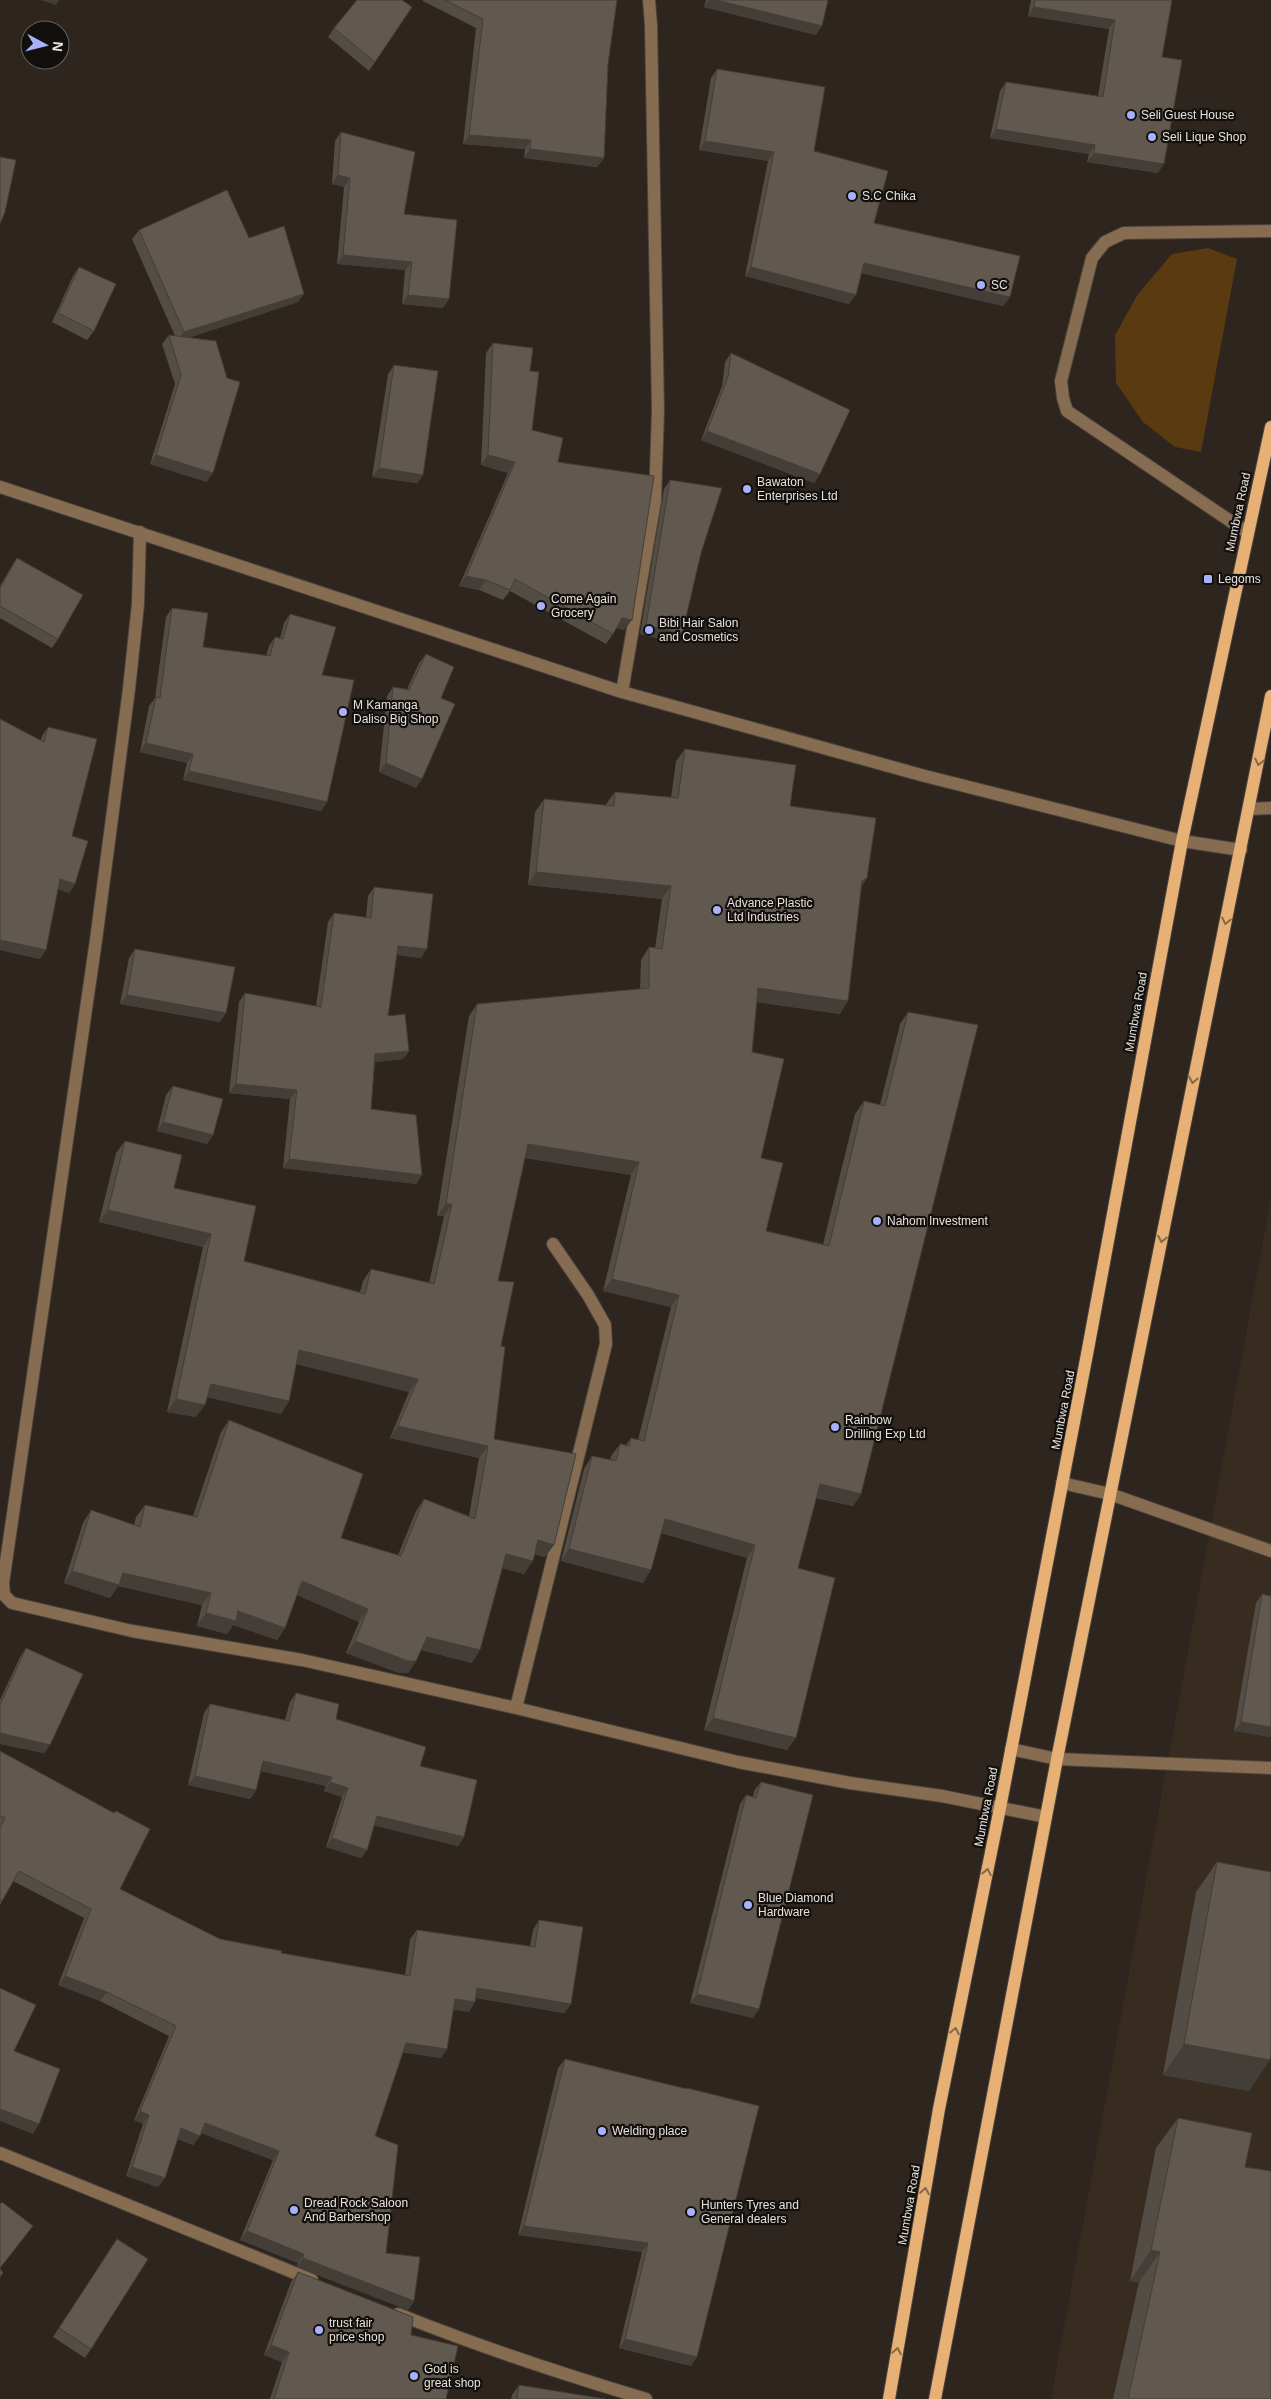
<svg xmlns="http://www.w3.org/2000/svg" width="1271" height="2399" viewBox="0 0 1271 2399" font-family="Arial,sans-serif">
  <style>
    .built { fill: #382c20 }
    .green { fill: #5a3a11 }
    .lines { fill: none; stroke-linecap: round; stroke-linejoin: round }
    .minor-casing { stroke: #4b433d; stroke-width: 14 }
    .major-casing { stroke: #4b433d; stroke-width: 14 }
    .minor { stroke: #866c50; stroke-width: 12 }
    .major { stroke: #e7b176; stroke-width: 12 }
    .wall { fill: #534d45 }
    .shaded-wall { fill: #443e38 }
    .building { fill: #615950; stroke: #443e38 }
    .oneway { stroke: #876846 }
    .poi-dot { fill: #a7b1fc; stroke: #120f0c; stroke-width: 2 }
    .labels { text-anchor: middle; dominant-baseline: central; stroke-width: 4.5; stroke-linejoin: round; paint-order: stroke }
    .poi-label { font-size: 12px; fill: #e7e2dd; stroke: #120f0c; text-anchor: start }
    .street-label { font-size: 12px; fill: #e7e2dd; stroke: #120f0c }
  </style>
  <rect width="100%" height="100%" fill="#2d251e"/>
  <path class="built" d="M 1271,1198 L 1271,2399 L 1051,2399 Z"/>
  <path class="green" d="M 1208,248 L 1237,259 L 1201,452 L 1175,447 L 1143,422 L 1116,383 L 1115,335 L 1138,294 L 1172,254 Z"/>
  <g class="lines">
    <defs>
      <path id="minor" d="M 0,487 L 622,692 L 921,775 L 1182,841 L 1241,850
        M 140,532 L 138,604 L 129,689 L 96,940 L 3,1583 L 4,1595 L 12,1603 L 132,1631 L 302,1660 L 516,1708 L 738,1762 L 850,1783 L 942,1796 L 1046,1817
        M 1248,533 L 1067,411 L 1063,398 L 1061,381 L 1092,258 L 1105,242 L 1124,233 L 1271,231
        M 622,692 L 655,501 L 658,410 L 651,25 L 649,0
        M 1249,809 L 1271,808
        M 1062,1483 L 1110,1494 L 1271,1551
        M 516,1708 L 606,1344 L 605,1325 L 588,1295 L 553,1244
        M 1011,1749 L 1057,1759 L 1271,1768
        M 0,2153 L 312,2280
        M 398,2314 C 480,2347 562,2374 646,2399"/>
      <path id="major" d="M 889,2399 L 939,2109 L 1000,1808 L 1088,1349 L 1182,841 L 1271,427
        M 935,2399 L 1057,1759 L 1271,696"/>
    </defs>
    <use href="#minor" class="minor-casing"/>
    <use href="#major" class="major-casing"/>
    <use href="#minor" class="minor"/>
    <use href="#major" class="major"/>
  </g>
  <path class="wall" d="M 423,0 L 617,0 L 608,64 L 604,158 L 597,167 L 524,158 L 525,149 L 463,144 L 476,28 L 423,1 Z
    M 706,0 L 828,0 L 816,35 L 704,7 Z
    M 1031,0 L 1172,0 L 1162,57 L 1158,173 L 1087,162 L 1089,154 L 990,138 L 1000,91 L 1006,82 L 1098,96 L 1109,29 L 1028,16 Z
    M 412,7 L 369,71 L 328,37 L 334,28 Z
    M 717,69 L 814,151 L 874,223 L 1010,297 L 1003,306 L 861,273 L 849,304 L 745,276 L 768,161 L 699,150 L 711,78 Z
    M 341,132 L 404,214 L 443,308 L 402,304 L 405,270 L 337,264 L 344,187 L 332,184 L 335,141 Z
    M 139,230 L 249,238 L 298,302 L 188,338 L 207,482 L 150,464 L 175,384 L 162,344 L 169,335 L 175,336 L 132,239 Z
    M 79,267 L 94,331 L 87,340 L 52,322 L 73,276 Z
    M 493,343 L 530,371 L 532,430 L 558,462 L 624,630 L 617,628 L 606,644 L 510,591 L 503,600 L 479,590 L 459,586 L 508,473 L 481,465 L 486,353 Z
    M 731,353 L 820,474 L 814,483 L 701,440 L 722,386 L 725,362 Z
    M 394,365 L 423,475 L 417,483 L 372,477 L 388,374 Z
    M 670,480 L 701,553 L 682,634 L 676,643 L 640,634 L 664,489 Z
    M 17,558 L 58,639 L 52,648 L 0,618 L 0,586 L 11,567 Z
    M 172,608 L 203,647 L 266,656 L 269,646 L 275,637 L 280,638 L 284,623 L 290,614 L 322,675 L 327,802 L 321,811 L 183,780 L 187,763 L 140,752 L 149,706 L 155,698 L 166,617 Z
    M 426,654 L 441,698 L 416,788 L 379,772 L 387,696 L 393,687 L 407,689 L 419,663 Z
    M 0,719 L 40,741 L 42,736 L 48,727 L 72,836 L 75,884 L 69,893 L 58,889 L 40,959 L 0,950 Z
    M 685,749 L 790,806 L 867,878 L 861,887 L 840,1014 L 757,1002 L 752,1052 L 766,1231 L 823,1244 L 855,1114 L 864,1101 L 880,1105 L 900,1024 L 908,1012 L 861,1494 L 853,1506 L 816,1498 L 798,1568 L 787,1750 L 704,1730 L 747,1558 L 661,1533 L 643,1583 L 561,1561 L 584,1469 L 592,1456 L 610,1460 L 611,1456 L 620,1444 L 626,1445 L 631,1438 L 638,1440 L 671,1307 L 603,1291 L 631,1175 L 525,1158 L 498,1281 L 501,1346 L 494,1439 L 545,1557 L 534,1554 L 524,1574 L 502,1568 L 472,1663 L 421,1650 L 416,1661 L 408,1673 L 399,1673 L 346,1653 L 359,1622 L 297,1595 L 285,1628 L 277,1640 L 233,1625 L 227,1634 L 197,1626 L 202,1605 L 118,1586 L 110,1598 L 64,1583 L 83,1523 L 91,1510 L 134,1525 L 136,1517 L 145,1505 L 193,1516 L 221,1432 L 229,1420 L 341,1538 L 398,1555 L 416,1511 L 424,1499 L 469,1516 L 479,1458 L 390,1438 L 409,1392 L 296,1364 L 289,1401 L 281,1414 L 207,1397 L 196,1417 L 167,1412 L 203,1247 L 99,1222 L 116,1153 L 125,1141 L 174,1188 L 244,1261 L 360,1292 L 363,1281 L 371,1269 L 429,1283 L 444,1216 L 437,1216 L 469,1016 L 477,1004 L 640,989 L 641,960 L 649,947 L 655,948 L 662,899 L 528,885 L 535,812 L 544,799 L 606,806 L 606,804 L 615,792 L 671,798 L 676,761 Z
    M 374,887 L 421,958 L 397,955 L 388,1016 L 409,1051 L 403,1059 L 375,1062 L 371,1109 L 422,1175 L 416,1184 L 283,1168 L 290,1099 L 229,1093 L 239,1002 L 245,993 L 316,1006 L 328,922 L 334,913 L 366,918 L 368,896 Z
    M 135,949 L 220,1022 L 120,1004 L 129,958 Z
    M 173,1086 L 213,1135 L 207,1144 L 157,1131 L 166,1095 Z
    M 1262,1594 L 1271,1737 L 1234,1731 L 1256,1603 Z
    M 26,1648 L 50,1745 L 44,1753 L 0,1744 L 0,1700 L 20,1657 Z
    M 296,1693 L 336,1719 L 420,1766 L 464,1837 L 458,1846 L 374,1825 L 367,1850 L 361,1858 L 326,1847 L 342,1797 L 324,1791 L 326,1786 L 261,1771 L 256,1790 L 250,1799 L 188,1785 L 204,1713 L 210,1704 L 285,1720 L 290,1702 Z
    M 0,1751 L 120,1889 L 220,1939 L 281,1953 L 405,1975 L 410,1939 L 417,1930 L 530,1946 L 533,1930 L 539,1920 L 571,2004 L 564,2013 L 476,1998 L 469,2012 L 453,2009 L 441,2058 L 402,2052 L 375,2136 L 386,2253 L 414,2301 L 408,2310 L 297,2267 L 298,2263 L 240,2240 L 273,2160 L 201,2133 L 193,2145 L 178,2139 L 158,2187 L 126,2176 L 143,2124 L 134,2120 L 169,2036 L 100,2001 L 58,1985 L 84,1918 L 13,1881 L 0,1905 Z
    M 761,1782 L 753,2018 L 690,2003 L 740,1804 L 746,1795 L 753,1797 L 754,1791 Z
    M 1217,1862 L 1249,2091 L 1163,2075 L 1196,1892 Z
    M 565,2059 L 686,2089 L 687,2088 L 691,2366 L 619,2348 L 642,2252 L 518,2235 L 558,2068 Z
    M 1178,2118 L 1245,2167 L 1271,2399 L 1113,2399 L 1139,2282 L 1130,2281 L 1156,2148 Z
    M 117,2239 L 91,2349 L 85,2358 L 53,2337 Z
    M 298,2272 L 411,2335 L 446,2399 L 270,2399 L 282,2362 L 264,2355 L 291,2282 Z
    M 519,2385 L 605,2399 L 511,2399 L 512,2395 Z"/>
  <path class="shaded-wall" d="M 40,0 L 59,0 L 56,5 Z
    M 709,0 L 716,0 L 822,26 L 816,35 L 704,7 Z
    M 1034,7 L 1115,20 L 1109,29 L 1028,16 Z
    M 996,129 L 1095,145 L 1089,154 L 990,138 Z
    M 469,135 L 531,140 L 525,149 L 463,144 Z
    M 705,141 L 774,152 L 768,161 L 699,150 Z
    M 530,149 L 604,158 L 597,167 L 524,158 Z
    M 1094,153 L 1164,164 L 1158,173 L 1087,162 Z
    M 338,175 L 350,178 L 344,187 L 332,184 Z
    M 343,255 L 412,262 L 405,270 L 337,264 Z
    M 864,263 L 1010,297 L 1003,306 L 858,272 Z
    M 751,267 L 856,295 L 849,304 L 745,276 Z
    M 304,294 L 298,302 L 178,341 L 184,332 Z
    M 408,295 L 449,299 L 443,308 L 402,304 Z
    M 707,431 L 820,474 L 814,483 L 701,440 Z
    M 156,455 L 213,473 L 207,482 L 150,464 Z
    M 488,455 L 515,462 L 508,473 L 481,465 Z
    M 379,468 L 423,475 L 417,483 L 372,477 Z
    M 466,576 L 486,580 L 479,590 L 459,586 Z
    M 622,618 L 632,620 L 624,630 L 615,628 Z
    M 646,625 L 682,634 L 676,643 L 640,634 Z
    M 146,743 L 193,754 L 187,763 L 140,752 Z
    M 386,763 L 422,779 L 416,788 L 379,772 Z
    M 189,771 L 327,802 L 321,811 L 183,780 Z
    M 536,872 L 671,886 L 662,899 L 528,885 Z
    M 867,878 L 859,890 L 862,881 Z
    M 60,879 L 75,884 L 69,893 L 54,888 Z
    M 0,940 L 46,950 L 40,959 L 0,950 Z
    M 398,946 L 427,949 L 421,958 L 392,954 Z
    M 758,988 L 848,1001 L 840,1014 L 749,1001 Z
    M 127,995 L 226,1013 L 220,1022 L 120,1004 Z
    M 409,1051 L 403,1059 L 369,1063 L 375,1054 Z
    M 236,1084 L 297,1090 L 290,1099 L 229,1093 Z
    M 163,1122 L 213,1135 L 207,1144 L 157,1131 Z
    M 528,1144 L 639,1162 L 631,1175 L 520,1157 Z
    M 289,1159 L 422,1175 L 416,1184 L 283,1168 Z
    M 446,1204 L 452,1204 L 444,1216 L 437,1216 Z
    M 108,1210 L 211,1234 L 203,1247 L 99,1222 Z
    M 612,1279 L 679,1295 L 671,1307 L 603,1291 Z
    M 299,1350 L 418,1379 L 409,1392 L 290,1362 Z
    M 211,1384 L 289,1401 L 281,1414 L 203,1396 Z
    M 176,1399 L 205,1405 L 196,1417 L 167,1412 Z
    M 398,1426 L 488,1446 L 479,1458 L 390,1438 Z
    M 820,1484 L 861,1494 L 853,1506 L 811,1496 Z
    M 665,1519 L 755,1545 L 747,1558 L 656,1531 Z
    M 538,1540 L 554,1545 L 545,1557 L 529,1553 Z
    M 569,1549 L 651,1570 L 643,1583 L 561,1561 Z
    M 506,1554 L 533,1561 L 524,1574 L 497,1567 Z
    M 72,1571 L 123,1573 L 211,1593 L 202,1605 L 118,1586 L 110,1598 L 64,1583 Z
    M 302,1581 L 368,1609 L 359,1622 L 293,1593 Z
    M 238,1611 L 285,1628 L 277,1640 L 233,1625 L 227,1634 L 197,1626 L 206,1613 Z
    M 427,1637 L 480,1650 L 472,1663 L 418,1649 Z
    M 355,1641 L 416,1661 L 408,1673 L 399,1673 L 346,1653 Z
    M 713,1718 L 796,1738 L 787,1750 L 704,1730 Z
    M 1241,1722 L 1271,1727 L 1271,1737 L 1234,1731 Z
    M 0,1733 L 50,1745 L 44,1753 L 0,1744 Z
    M 263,1761 L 332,1777 L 326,1786 L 256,1770 Z
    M 195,1776 L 256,1790 L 250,1799 L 188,1785 Z
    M 330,1782 L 348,1788 L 342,1797 L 324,1791 Z
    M 377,1816 L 464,1837 L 458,1846 L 371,1825 Z
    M 332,1838 L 367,1850 L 361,1858 L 326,1847 Z
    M 65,1976 L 107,1992 L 100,2001 L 58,1985 Z
    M 477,1988 L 571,2004 L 564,2013 L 471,1997 Z
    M 697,1994 L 759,2009 L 753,2018 L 690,2003 Z
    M 455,1999 L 475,2002 L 469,2012 L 448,2009 Z
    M 406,2043 L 447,2049 L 441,2058 L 399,2052 Z
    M 1184,2044 L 1270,2060 L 1249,2091 L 1163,2075 Z
    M 0,2109 L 39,2124 L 33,2134 L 0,2121 Z
    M 140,2111 L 149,2115 L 143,2124 L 134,2120 Z
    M 205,2123 L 279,2151 L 273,2160 L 199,2132 Z
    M 181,2128 L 200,2136 L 193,2145 L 174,2138 Z
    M 132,2167 L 165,2178 L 158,2187 L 126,2176 Z
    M 524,2226 L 648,2243 L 642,2252 L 518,2235 Z
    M 247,2231 L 304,2254 L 298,2263 L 240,2240 Z
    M 1151,2250 L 1160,2252 L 1139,2282 L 1130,2281 Z
    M 303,2258 L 414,2301 L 408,2310 L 297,2267 Z
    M 625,2339 L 697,2357 L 691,2366 L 619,2348 Z
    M 271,2345 L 289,2352 L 282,2362 L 264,2355 Z"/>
  <path class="building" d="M 357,0 L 402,0 L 412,7 L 375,62 L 334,28 Z
    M 445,0 L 617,0 L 608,64 L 604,158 L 530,149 L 531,140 L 469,135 L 483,19 Z
    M 716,0 L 828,0 L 822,26 Z
    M 1035,0 L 1172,0 L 1162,57 L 1182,60 L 1164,164 L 1094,153 L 1095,145 L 996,129 L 1006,82 L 1103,97 L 1115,20 L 1034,7 Z
    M 717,69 L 825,87 L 814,151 L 888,171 L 874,223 L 1020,256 L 1010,297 L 864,263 L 856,295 L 751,267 L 774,152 L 705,141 Z
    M 341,132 L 415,152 L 404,214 L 457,220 L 449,299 L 408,295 L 412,262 L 343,255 L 350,178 L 338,175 Z
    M 0,157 L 16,160 L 5,212 L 0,224 Z
    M 227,190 L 249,238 L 284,226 L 304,294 L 184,332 L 139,230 Z
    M 79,267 L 116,284 L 94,331 L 58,313 Z
    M 169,335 L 216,341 L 227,378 L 240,382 L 213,473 L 156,455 L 181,375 Z
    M 493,343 L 533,348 L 530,371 L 539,372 L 532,430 L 563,438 L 558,462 L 654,476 L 632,620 L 622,618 L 613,634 L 515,579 L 510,590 L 486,580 L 466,576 L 515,462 L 488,455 Z
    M 731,353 L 850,410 L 820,474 L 707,431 L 728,377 Z
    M 394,365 L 438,371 L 423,475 L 379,468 Z
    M 670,480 L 722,488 L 701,553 L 682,634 L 646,625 Z
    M 17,558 L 83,595 L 58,639 L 0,606 L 0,588 Z
    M 172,608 L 208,613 L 203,647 L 270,656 L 275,637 L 283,639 L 290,614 L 336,627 L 322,675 L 354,680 L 327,802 L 189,771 L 193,754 L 146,743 L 156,697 L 160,698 Z
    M 426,654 L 454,667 L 441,698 L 455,704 L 422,779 L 386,763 L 393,687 L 409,690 Z
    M 0,719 L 44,742 L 48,727 L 97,739 L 72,836 L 88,841 L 75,884 L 60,879 L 46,950 L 0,940 Z
    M 685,749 L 796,765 L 790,806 L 876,818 L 867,878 L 862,881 L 848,1001 L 758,988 L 752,1052 L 784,1059 L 761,1158 L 783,1163 L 766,1231 L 829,1246 L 864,1101 L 885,1106 L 908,1012 L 978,1025 L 861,1494 L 820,1484 L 798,1568 L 835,1578 L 796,1738 L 713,1718 L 755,1545 L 665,1519 L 651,1570 L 569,1549 L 592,1456 L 616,1461 L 620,1444 L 629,1446 L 631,1438 L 644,1441 L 679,1295 L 612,1279 L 639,1162 L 528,1144 L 498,1281 L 514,1282 L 501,1346 L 505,1347 L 494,1439 L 576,1454 L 554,1545 L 538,1540 L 533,1561 L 506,1554 L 480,1650 L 427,1637 L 416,1661 L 408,1661 L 355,1641 L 368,1609 L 302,1581 L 285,1628 L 238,1611 L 236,1621 L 206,1613 L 211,1593 L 123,1573 L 119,1585 L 72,1571 L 91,1510 L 140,1527 L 145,1505 L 197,1517 L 229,1420 L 363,1474 L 341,1538 L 401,1556 L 424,1499 L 475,1519 L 488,1446 L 398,1426 L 418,1379 L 299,1350 L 289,1401 L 211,1384 L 205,1405 L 176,1399 L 211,1234 L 108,1210 L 125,1141 L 182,1155 L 174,1188 L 256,1206 L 244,1261 L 365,1294 L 371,1269 L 434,1284 L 452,1204 L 446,1204 L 477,1004 L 649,988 L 649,947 L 662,949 L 671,886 L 536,872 L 544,799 L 614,806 L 615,792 L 678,798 Z
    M 374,887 L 433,894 L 427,949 L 398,946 L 388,1016 L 405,1014 L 409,1051 L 375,1054 L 371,1109 L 416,1115 L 422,1175 L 289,1159 L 297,1090 L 236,1084 L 245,993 L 321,1007 L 334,913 L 371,918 Z
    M 135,949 L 235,967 L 226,1013 L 127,995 Z
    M 173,1086 L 223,1099 L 213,1135 L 163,1122 Z
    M 1262,1594 L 1271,1596 L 1271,1727 L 1241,1722 Z
    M 26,1648 L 83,1674 L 50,1745 L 0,1733 L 0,1705 Z
    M 296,1693 L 339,1704 L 336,1719 L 426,1747 L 420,1766 L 477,1780 L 464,1837 L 377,1816 L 367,1850 L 332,1838 L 348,1788 L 330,1782 L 332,1777 L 263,1761 L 256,1790 L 195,1776 L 210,1704 L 289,1721 Z
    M 0,1751 L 114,1813 L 116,1811 L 150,1829 L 120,1889 L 220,1939 L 282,1951 L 281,1953 L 410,1976 L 417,1930 L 535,1947 L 539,1920 L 583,1927 L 571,2004 L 477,1988 L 475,2002 L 455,1999 L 447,2049 L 406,2043 L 375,2136 L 398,2145 L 386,2253 L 420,2257 L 414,2301 L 303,2258 L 304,2254 L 247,2231 L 279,2151 L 205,2123 L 200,2136 L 181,2128 L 165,2178 L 132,2167 L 149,2115 L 140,2111 L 176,2026 L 107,1992 L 65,1976 L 91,1909 L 19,1871 L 2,1901 L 0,1900 L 0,1828 L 5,1818 L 0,1816 Z
    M 761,1782 L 813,1795 L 759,2009 L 697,1994 L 746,1795 L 756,1798 Z
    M 1217,1862 L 1271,1872 L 1271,2055 L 1270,2060 L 1184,2044 Z
    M 0,1988 L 36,2005 L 14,2051 L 60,2069 L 39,2124 L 0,2109 Z
    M 565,2059 L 687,2089 L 687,2088 L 759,2106 L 697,2357 L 625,2339 L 648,2243 L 524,2226 Z
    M 1178,2118 L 1252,2133 L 1245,2167 L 1271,2171 L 1271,2399 L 1128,2399 L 1160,2252 L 1151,2250 Z
    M 2,2202 L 33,2226 L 0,2268 L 3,2273 L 0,2277 L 0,2204 Z
    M 117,2239 L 148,2259 L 91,2349 L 59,2328 Z
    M 298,2272 L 413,2317 L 411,2335 L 458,2346 L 446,2399 L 274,2399 L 289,2352 L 271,2345 Z
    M 519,2385 L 605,2399 L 517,2399 Z"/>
  <defs><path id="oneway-chevron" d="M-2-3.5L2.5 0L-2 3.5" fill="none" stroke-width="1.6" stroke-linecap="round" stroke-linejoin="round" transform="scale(1.25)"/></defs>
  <g class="oneway">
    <use href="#oneway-chevron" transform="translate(1259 762) rotate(102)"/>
    <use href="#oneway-chevron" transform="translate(1226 921) rotate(102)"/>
    <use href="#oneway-chevron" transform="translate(1193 1080) rotate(101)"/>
    <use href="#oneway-chevron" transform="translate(1162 1239) rotate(101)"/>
    <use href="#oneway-chevron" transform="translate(987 1872) rotate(-79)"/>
    <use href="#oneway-chevron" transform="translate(955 2031) rotate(-79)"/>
    <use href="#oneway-chevron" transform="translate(925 2191) rotate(-80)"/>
    <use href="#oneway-chevron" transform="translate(897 2351) rotate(-80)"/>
  </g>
  <g class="poi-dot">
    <circle cx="1131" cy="115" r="5"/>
    <circle cx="1152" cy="137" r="5"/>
    <circle cx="852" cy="196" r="5"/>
    <circle cx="981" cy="285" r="5"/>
    <circle cx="747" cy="489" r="5"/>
    <rect x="1203" y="574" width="10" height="10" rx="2.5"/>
    <circle cx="541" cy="606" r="5"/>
    <circle cx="649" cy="630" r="5"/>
    <circle cx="343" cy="712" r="5"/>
    <circle cx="717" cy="910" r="5"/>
    <circle cx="877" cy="1221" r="5"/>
    <circle cx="835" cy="1427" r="5"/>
    <circle cx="748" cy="1905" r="5"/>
    <circle cx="602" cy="2131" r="5"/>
    <circle cx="294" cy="2210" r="5"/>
    <circle cx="691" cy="2212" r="5"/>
    <circle cx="319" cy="2330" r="5"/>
    <circle cx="414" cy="2376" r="5"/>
  </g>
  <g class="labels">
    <g class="poi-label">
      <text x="1141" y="115">Seli Guest House</text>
      <text x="1162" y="137">Seli Lique Shop</text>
      <text x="862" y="196">S.C Chika</text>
      <text x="991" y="285">SC</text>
      <text x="757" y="482">Bawaton<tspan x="757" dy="14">Enterprises Ltd</tspan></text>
      <text x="1218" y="579">Legoms</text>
      <text x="551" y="599">Come Again<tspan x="551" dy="14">Grocery</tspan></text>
      <text x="659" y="623">Bibi Hair Salon<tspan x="659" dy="14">and Cosmetics</tspan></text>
      <text x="353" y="705">M Kamanga<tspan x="353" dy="14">Daliso Big Shop</tspan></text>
      <text x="727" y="903">Advance Plastic<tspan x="727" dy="14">Ltd Industries</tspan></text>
      <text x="887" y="1221">Nahom Investment</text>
      <text x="845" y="1420">Rainbow<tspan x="845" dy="14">Drilling Exp Ltd</tspan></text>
      <text x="758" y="1898">Blue Diamond<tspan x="758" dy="14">Hardware</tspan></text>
      <text x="612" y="2131">Welding place</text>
      <text x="304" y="2203">Dread Rock Saloon<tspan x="304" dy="14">And Barbershop</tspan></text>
      <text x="701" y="2205">Hunters Tyres and<tspan x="701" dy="14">General dealers</tspan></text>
      <text x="329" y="2323">trust fair<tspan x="329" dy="14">price shop</tspan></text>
      <text x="424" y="2369">God is<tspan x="424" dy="14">great shop</tspan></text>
    </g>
    <g class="street-label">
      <text transform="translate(1238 512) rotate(-78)">Mumbwa Road</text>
      <text transform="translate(1136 1012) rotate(-80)">Mumbwa Road</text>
      <text transform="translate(1063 1410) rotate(-79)">Mumbwa Road</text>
      <text transform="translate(986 1807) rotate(-79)">Mumbwa Road</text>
      <text transform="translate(909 2205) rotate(-80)">Mumbwa Road</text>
    </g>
  </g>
  <g transform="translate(45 45) rotate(97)"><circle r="24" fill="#120f0c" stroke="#676360"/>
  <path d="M0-4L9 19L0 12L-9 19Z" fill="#a7b1fc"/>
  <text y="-8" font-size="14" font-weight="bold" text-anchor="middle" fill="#e7e2dd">N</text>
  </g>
</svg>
